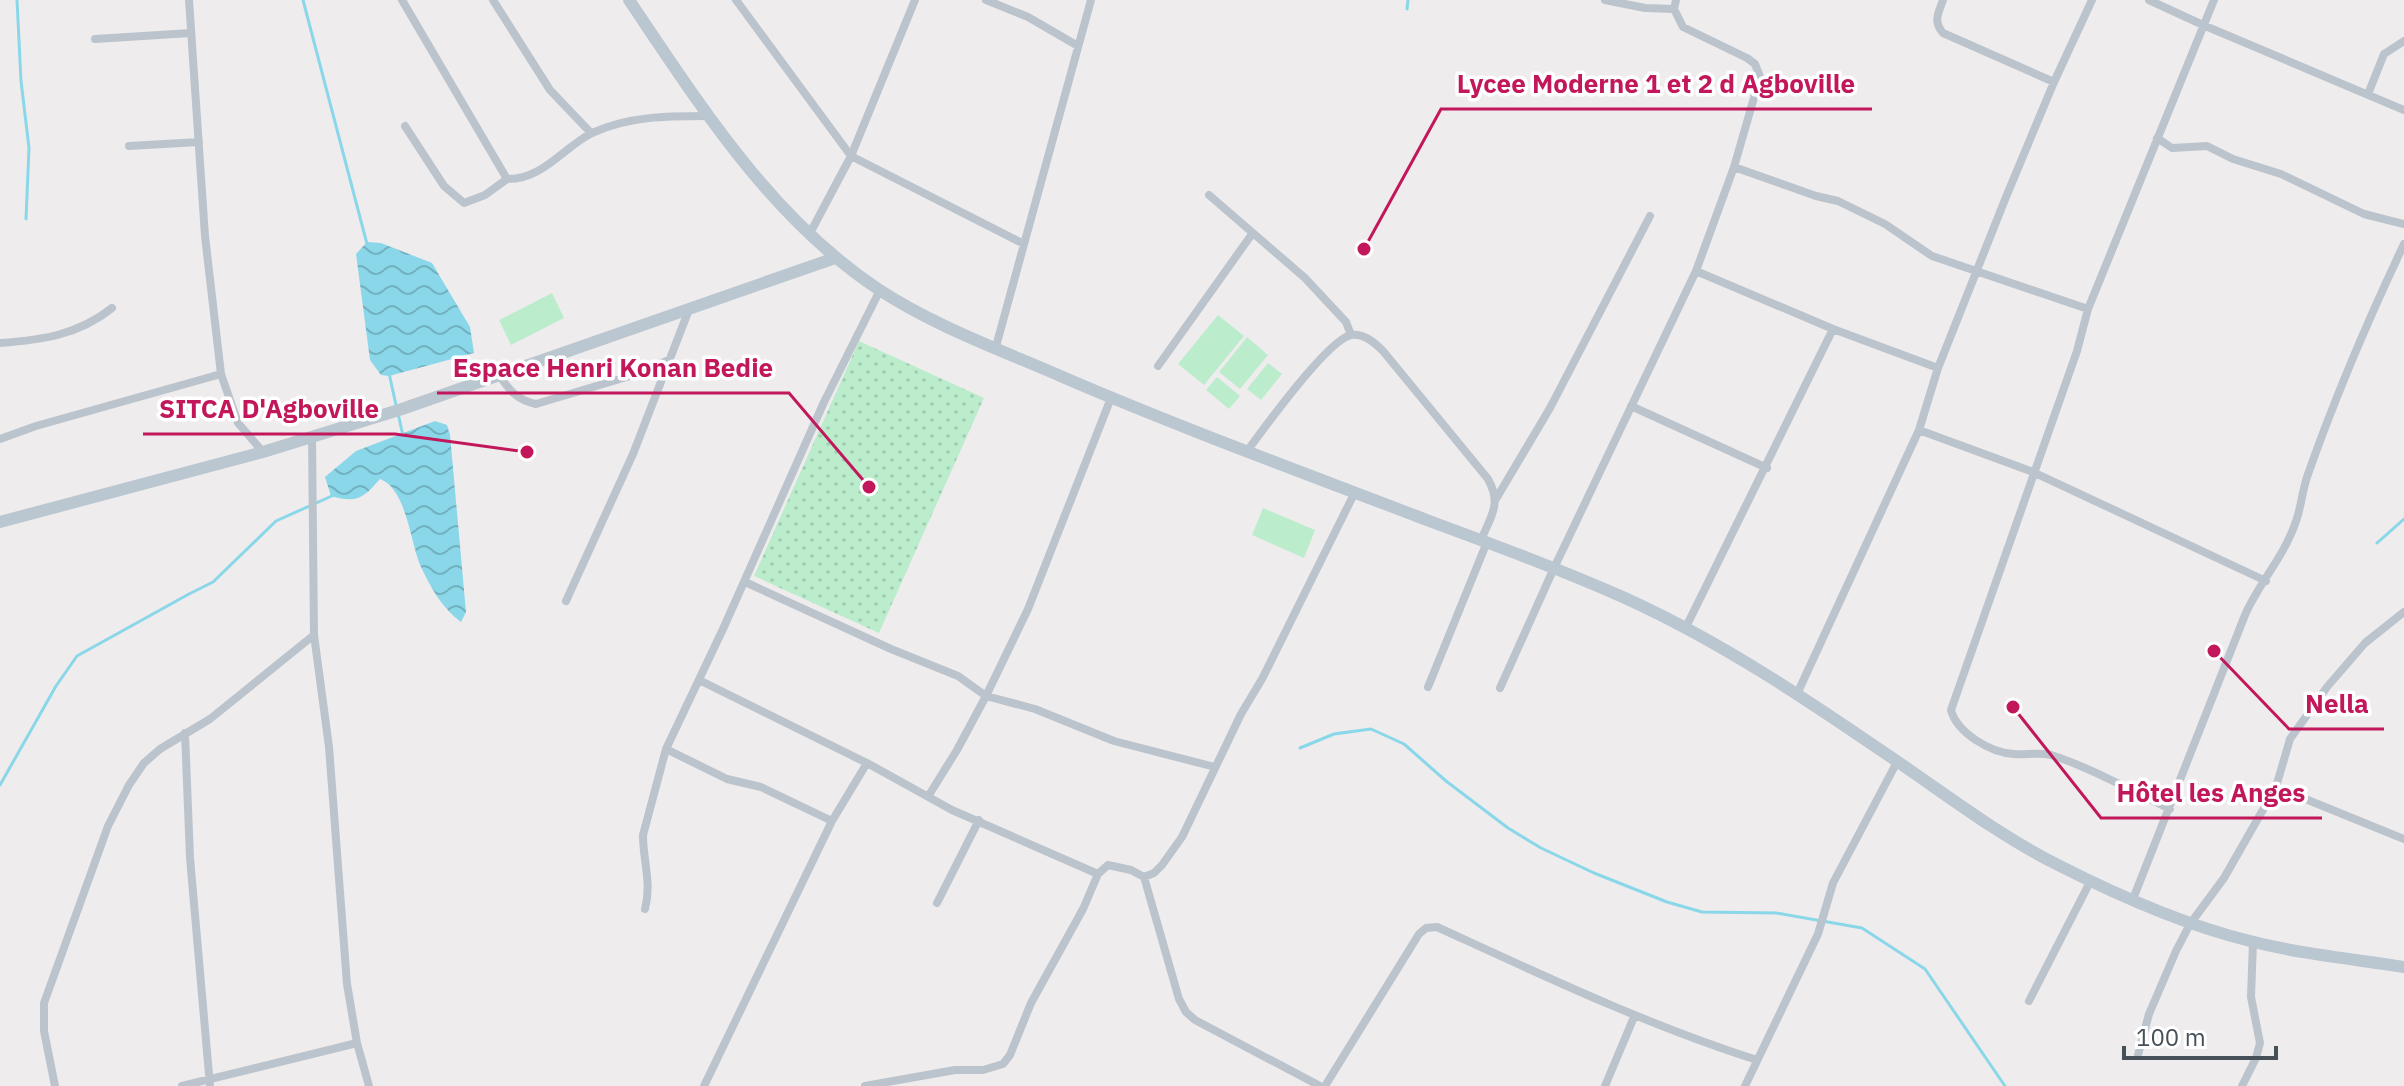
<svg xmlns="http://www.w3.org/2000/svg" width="2404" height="1086" viewBox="0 0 2404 1086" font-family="'IBM Plex Sans',sans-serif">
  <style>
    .green { fill: #bbedcd }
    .park { fill: url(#park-dots) }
    .water { fill: url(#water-waves) }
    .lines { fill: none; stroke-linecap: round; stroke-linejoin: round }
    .stream { stroke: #89d7e9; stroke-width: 3 }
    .street { stroke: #bbc4cc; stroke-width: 8 }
    .secondary { stroke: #bac6d0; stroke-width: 12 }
    .leader { fill: none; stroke: #c2185b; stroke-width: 3 }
    .callout-dot { fill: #c2185b; stroke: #fff; stroke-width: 3 }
    .callout-label { font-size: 26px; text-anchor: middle; font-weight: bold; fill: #c2185b; stroke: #fff; stroke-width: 7; stroke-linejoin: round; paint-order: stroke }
  </style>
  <defs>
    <pattern id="park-dots" width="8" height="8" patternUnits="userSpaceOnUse" patternTransform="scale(2)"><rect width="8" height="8" fill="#bbedcd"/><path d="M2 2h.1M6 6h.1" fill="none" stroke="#a2cdb2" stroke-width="1.8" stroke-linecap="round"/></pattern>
    <pattern id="water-waves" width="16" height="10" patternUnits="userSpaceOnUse" patternTransform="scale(2)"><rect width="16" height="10" fill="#89d7e9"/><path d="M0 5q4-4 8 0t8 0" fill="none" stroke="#72b1c0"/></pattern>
  </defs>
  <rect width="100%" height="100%" fill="#efeced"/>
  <path class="green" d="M 552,293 L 564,318 L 511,345 L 499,320 Z
    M 1218,315 L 1244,336 L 1204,385 L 1178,364 Z
    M 1247,337 L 1268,355 L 1240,389 L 1219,372 Z
    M 1268,363 L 1282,374 L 1261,400 L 1247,389 Z
    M 1217,377 L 1240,396 L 1229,409 L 1206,390 Z
    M 1263,508 L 1315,530 L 1304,558 L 1252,535 Z"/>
  <path class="park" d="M 859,341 L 984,398 L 879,633 L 754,576 Z"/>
  <path class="water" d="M 367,242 L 381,243 L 432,263 L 470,327 L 474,353 L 389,376 L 381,375 L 370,360 L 356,254 Z
    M 435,421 L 447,425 L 450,435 L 466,612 L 461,622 C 442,608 431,588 421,567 C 410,543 407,489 380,479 C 364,497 358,504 331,496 L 325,477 L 356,451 Z"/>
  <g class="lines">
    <path class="stream" d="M 17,0 L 21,81 L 29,148 L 26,219
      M 303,0 L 367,244
      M 1407,9 L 1408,0
      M 389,373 L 396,405
      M 398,413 L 403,436
      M 2377,543 L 2404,519
      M 1300,748 L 1334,734 L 1371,729 L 1404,744 L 1446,781 L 1508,828 L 1541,848 L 1594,873 L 1667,902 L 1702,912 L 1776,913 L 1862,928 L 1925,969 L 2005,1086
      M 0,785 L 56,686 L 77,656 L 189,594 L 213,582 L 276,521 L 334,495"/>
    <path class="street" d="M 189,0 L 205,236 L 221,374 L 238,423 L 263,452
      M 402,0 L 507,179 C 542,180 564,147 592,133 C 629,116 668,116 707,116
      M 493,0 L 550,90 L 591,133
      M 736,0 L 851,156 L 1024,244
      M 986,0 L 1028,17 L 1078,46
      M 1605,0 L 1645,8 L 1674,9
      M 1943,0 C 1938,14 1933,21 1943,33 L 2054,82
      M 2149,0 L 2203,25 L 2404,110
      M 95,39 L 191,33
      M 2368,94 L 2384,54 L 2404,41
      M 405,126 L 444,186 L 464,203 L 485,195 L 507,179
      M 2157,138 L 2172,148 L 2207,146 L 2233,159 L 2281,174 L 2364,214 L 2404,224
      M 129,146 L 199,142
      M 1734,167 L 1816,196 L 1838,201 L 1885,224 L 1932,256 L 2088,309 L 2214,0
      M 1209,195 L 1305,278 L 1346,322 L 1351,335
      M 809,235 L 851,156 L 915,0
      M 2088,309 L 2077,351 L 1951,710 C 1957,733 1991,753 2014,754 C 2026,755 2039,752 2051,755 C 2087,766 2134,792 2170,809
      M 1833,329 L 1938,368
      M 0,343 C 42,340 78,335 112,308
      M 995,350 L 1091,0
      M 1158,366 L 1252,234
      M 499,375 C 510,391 517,400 536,404 L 630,376 L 669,360
      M 1631,406 L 1767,468
      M 1919,430 L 2033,472 L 2266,581
      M 312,437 L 314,635 L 329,747 L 347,984 L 357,1043 L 369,1086
      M 0,439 L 36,426 L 221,374
      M 1248,450 C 1264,428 1328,340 1351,335 C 1364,333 1375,343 1383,351 L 1488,479 C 1502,504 1491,516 1481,540
      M 1496,499 L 1550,408 L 1650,216
      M 745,582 L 891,649 L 958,676 L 986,696 L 1028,609 L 1111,398
      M 566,601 L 633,454 L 690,307
      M 1686,627 L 1833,329 L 1696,271
      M 699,680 L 867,763 L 952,810 L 1098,874
      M 1428,687 L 1487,542
      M 1500,688 L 1554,568 L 1696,271 L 1734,167 L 1760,77 L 1755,64 L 1747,58 L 1683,27 L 1674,9 L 1676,0
      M 1797,694 L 1919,430 L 1938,368 L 2006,197 L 2054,82 L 2092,0
      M 185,733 L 190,858 L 210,1086
      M 666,749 L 727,779 L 761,787 L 832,821
      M 2276,787 L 2404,839
      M 929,795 L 957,750 L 986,696 L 1035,709 L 1114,741 L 1215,767
      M 1144,877 L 1179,999 L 1186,1012 L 1195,1020 L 1320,1086
      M 2133,899 L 2245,615 C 2259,583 2283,558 2295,524 C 2301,509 2302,492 2307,477 C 2335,397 2368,320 2404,244
      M 937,903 L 979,820
      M 645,909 C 652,883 643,861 643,835 L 666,749 L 723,629 L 824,402 L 880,290
      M 2029,1001 L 2091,880
      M 2138,1055 L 2149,1014 L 2176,951 L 2190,924 L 2224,878 L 2276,787 L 2290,739 L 2327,687 L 2365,643 L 2404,612
      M 55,1086 L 44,1031 L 44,1003 L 108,826 L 129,785 L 144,763 L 160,749 L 210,719 L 314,635
      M 182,1086 L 357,1043
      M 704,1086 L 832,821 L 867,763
      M 865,1086 L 955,1070 L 983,1070 L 1003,1064 L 1010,1055 L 1031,1003 L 1083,909 L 1098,874 L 1108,865 L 1131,870 L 1144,877 L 1154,873 L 1162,865 L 1182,837 L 1241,714 L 1262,679 L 1355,492
      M 1325,1086 L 1419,934 L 1426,928 L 1437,927 C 1542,975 1647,1025 1757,1060
      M 1605,1086 L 1634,1017
      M 1745,1086 L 1818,934 L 1833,883 L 1897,762
      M 2242,1086 L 2256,1058 L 2260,1043 L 2251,997 L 2253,942"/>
    <path class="secondary" d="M 629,0 C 700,105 770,217 878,289 C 936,327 1001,350 1065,378 C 1186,430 1310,475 1432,522 C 1497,546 1562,570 1625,598 C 1724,643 1812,703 1901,764 C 1952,799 2002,837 2058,865 C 2119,896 2184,925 2250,941 C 2300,954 2353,959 2404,967
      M 0,522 L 263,452 L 402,409 L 835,258"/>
  </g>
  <path class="leader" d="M1364 249L1441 109H1872M869 487L789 393H437M527 452L395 434H143M2214 651L2289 729H2384M2013 707L2101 818H2322"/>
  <g class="callout-dot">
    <circle cx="1364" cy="249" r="8"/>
    <circle cx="869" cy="487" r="8"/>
    <circle cx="527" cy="452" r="8"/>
    <circle cx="2214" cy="651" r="8"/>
    <circle cx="2013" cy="707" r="8"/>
  </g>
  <g class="callout-label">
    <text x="1656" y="93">Lycee Moderne 1 et 2 d Agboville</text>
    <text x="613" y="377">Espace Henri Konan Bedie</text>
    <text x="269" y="418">SITCA D'Agboville</text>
    <text x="2337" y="713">Nella</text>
    <text x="2211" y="802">Hôtel les Anges</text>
  </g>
  <path d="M2124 1046v12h152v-12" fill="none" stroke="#465059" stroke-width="4"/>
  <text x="2136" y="1046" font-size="24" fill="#465059" stroke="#ffffff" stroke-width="6" paint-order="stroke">100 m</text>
</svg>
